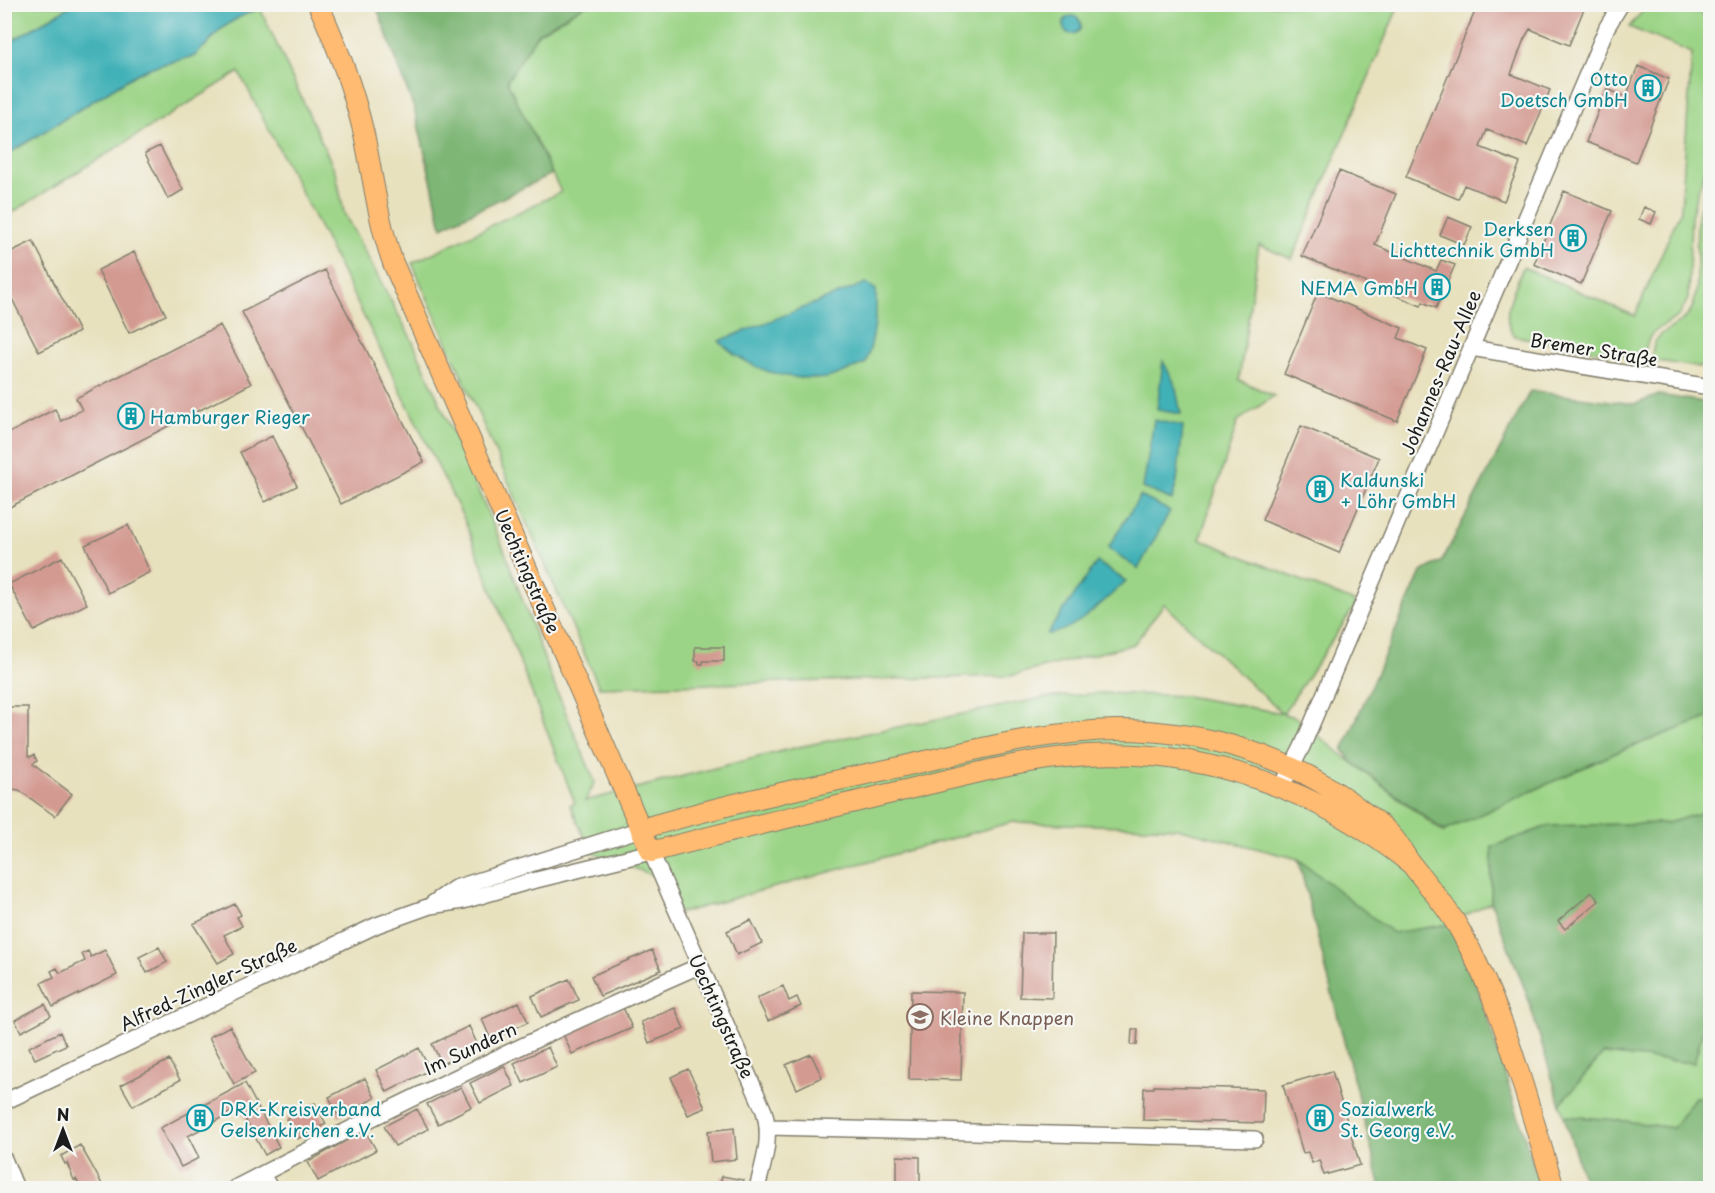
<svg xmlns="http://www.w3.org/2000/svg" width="1715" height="1193" viewBox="0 0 1715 1193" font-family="'Playpen Sans',sans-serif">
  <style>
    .green { fill: #9cd487; stroke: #5c7852; stroke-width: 1.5 }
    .forest { fill: #7db674; stroke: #4c6948; stroke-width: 1.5 }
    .water { fill: #40b1b7; stroke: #2e666a; stroke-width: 1.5 }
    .building { fill: #d39a91 }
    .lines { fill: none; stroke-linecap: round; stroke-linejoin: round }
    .minor-casing { stroke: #827e6d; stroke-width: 18 }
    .major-casing { stroke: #827e6d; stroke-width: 22 }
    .minor { stroke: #fff; stroke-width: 15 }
    .major { stroke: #ffbb71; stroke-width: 20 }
    .labels { text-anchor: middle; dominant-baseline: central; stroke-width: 4.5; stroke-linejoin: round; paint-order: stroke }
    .culture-label { font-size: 18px; fill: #0d838f; stroke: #f6f6f2; text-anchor: start }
    .street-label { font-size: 18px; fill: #1c1c1c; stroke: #f6f6f2 }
    .education-label { font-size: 18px; fill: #785e54; stroke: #f6f6f2; text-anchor: start }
  </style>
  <rect width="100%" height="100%" fill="#f6f6f2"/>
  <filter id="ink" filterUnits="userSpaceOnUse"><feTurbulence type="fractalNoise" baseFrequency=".0167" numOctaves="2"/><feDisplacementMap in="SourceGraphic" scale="12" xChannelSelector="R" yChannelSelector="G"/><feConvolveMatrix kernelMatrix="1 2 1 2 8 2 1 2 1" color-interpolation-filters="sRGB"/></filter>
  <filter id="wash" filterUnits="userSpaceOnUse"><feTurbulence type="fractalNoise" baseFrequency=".008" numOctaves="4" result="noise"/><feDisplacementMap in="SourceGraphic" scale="24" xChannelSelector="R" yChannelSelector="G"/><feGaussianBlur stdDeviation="1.35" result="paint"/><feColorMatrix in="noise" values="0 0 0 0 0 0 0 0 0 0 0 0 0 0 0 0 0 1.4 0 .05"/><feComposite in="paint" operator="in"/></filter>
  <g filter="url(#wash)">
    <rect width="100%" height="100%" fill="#e8e1be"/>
    <path class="green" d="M 5,5 L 72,5 L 5,45 Z
      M 585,5 L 1399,5 L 1292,259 L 1259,245 L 1239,380 L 1274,396 L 1238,421 L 1200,539 L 1357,603 L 1283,714 L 1295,717 L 1341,754 L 1444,833 L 1444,831 L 1620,751 L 1710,717 L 1710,810 L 1668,823 L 1548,826 L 1492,847 L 1491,902 L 1449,924 L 1393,934 L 1298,859 L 1177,828 L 1012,822 L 680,913 L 660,878 L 591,852 L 570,805 L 575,803 L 464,519 L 326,240 L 239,72 L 5,217 L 5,156 L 136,74 L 151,67 L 174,62 L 183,57 L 190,57 L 207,45 L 220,29 L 237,17 L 260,8 L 336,173 L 344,213 L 413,342 L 505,552 L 550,675 L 595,782 L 585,801 L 798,747 L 1043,698 L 1101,693 L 1186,696 L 1282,713 L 1164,604 L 1134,644 L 1010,676 L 599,687 L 412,263 L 561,192 L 506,81 L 538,33 Z
      M 1648,5 L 1680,5 L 1710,17 L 1710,156 L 1697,194 L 1691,217 L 1688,299 L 1679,316 L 1658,329 L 1650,336 L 1646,347 L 1644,359 L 1515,336 C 1497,318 1516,288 1523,267 L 1635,316 L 1681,209 L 1692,53 L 1629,27 Z
      M 1710,176 L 1710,369 L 1651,360 C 1652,354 1653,347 1655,342 C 1663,326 1689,327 1695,299 C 1700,275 1695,249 1697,225 C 1698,207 1704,191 1710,176 Z
      M 1710,1005 L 1710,1098 L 1695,1097 L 1673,1128 L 1618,1120 L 1564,1116 L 1560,1104 L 1603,1054 L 1694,1063 Z"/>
    <path class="forest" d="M 376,5 L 585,5 L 538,33 L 507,81 L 552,174 L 442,227 L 415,111 Z
      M 1530,391 L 1635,404 L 1659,395 L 1710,403 L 1710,717 L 1620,751 L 1444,831 L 1351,761 L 1343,750 L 1421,572 L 1442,561 Z
      M 1710,810 L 1710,1005 L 1694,1063 L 1603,1054 L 1560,1104 L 1527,995 L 1491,902 L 1492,847 L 1548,826 L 1668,823 Z
      M 1298,859 L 1393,933 L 1449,924 L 1470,964 L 1541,1188 L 1381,1188 Z
      M 1695,1097 L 1710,1098 L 1710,1188 L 1586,1188 L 1564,1116 L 1618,1120 L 1673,1128 Z"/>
    <path class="water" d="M 72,5 L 72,4 L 268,5 C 245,14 224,22 208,43 C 204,48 199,50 195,56 L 152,67 L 136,74 L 5,156 L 5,45 Z
      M1063 25a9 9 0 1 1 18 0a9 9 0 1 1-18 0Z
      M 866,283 L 876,290 C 877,318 874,337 866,363 C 853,368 839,375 826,378 C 820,379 813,378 807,378 C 772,377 744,365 719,341 Z
      M 1163,361 L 1175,384 L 1181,414 L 1157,410 Z
      M 1154,420 L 1183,426 L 1177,481 L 1172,500 L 1143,488 Z
      M 1140,496 L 1170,511 L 1138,569 L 1108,548 Z
      M 1097,562 L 1126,581 C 1106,599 1075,632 1047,634 Z"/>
    <g id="blocks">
      <path class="building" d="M 1478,4 L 1586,4 L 1569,45 L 1530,29 L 1524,39 L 1511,74 L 1550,90 L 1527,146 L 1487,130 L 1480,147 L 1520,163 L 1504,201 L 1464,185 L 1458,199 L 1406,177 Z
        M 1638,66 L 1669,79 L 1636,162 L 1586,142 L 1607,89 L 1626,97 Z
        M 160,146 L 183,190 L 168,199 L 145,153 Z
        M 1339,171 L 1396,194 L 1375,245 L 1436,271 L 1441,260 L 1455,265 L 1436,308 L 1423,302 L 1421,306 L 1302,256 Z
        M 1564,191 L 1612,211 L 1581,284 L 1534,264 Z
        M 1644,207 L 1656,212 L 1651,224 L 1639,219 Z
        M 1448,217 L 1472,227 L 1464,245 L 1440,235 Z
        M 33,241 L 79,332 L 39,352 L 4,283 L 4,255 Z
        M 134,252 L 166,315 L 129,333 L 98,270 Z
        M 325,270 L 424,462 L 341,504 L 242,312 Z
        M 1318,292 L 1402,328 L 1398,338 L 1427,350 L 1397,421 L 1284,374 Z
        M 220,325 L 251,384 L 4,510 L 4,450 L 11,447 L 5,435 L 55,409 L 61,421 L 82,410 L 76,398 Z
        M 1301,426 L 1379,458 L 1339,553 L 1262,520 Z
        M 272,436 L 297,486 L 265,502 L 240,452 Z
        M 128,525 L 150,572 L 108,593 L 85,545 Z
        M 62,557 L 87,604 L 34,631 L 9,584 Z
        M 695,647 L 724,647 L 724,661 L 703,661 L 703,664 L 699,664 L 699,661 L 695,661 Z
        M 4,707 L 28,707 L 28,755 L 30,757 L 34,755 L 37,761 L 33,764 L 35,766 L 72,794 L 55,816 L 19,790 L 4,788 Z
        M 1592,892 L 1599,901 L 1565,929 L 1558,921 Z
        M 235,904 L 241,915 L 237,917 L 242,926 L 224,935 L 234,954 L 218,963 L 193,924 Z
        M 751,920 L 762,943 L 737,955 L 727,931 Z
        M 1022,933 L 1053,933 L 1052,998 L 1020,997 Z
        M 159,947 L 167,962 L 147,973 L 139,957 Z
        M 105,950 L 117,975 L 53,1007 L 41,983 L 54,977 L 51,971 L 57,968 L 60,973 L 85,961 L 82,954 L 88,951 L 91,957 Z
        M 652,950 L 661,970 L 600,996 L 591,976 Z
        M 569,979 L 579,1000 L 541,1017 L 532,996 Z
        M 783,986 L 789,1001 L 797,997 L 801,1006 L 768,1021 L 757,998 Z
        M 911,991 L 963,992 L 961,1080 L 909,1079 Z
        M 519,1002 L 528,1022 L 491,1040 L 482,1019 Z
        M 45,1004 L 51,1016 L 21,1032 L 15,1020 Z
        M 623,1007 L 632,1028 L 572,1054 L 563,1034 Z
        M 675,1008 L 684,1029 L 649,1043 L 641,1022 Z
        M 230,1026 L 255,1073 L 234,1084 L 209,1037 Z
        M 469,1026 L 478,1046 L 442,1064 L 432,1044 Z
        M 1132,1029 L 1138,1029 L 1137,1045 L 1131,1045 Z
        M 60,1032 L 66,1045 L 35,1059 L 29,1047 Z
        M 548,1047 L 557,1067 L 523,1083 L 514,1063 Z
        M 419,1048 L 430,1070 L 387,1092 L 376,1070 Z
        M 811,1054 L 822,1077 L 797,1089 L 786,1065 Z
        M 169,1060 L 180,1080 L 133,1106 L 121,1085 Z
        M 504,1066 L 514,1086 L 480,1103 L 470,1083 Z
        M 688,1069 L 699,1091 L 698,1091 L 705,1108 L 688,1115 L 671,1077 Z
        M 1332,1071 L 1360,1165 L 1324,1175 L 1319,1160 L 1312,1163 L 1308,1152 L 1303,1153 L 1283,1085 Z
        M 365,1078 L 375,1098 L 339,1117 L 329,1097 Z
        M 245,1083 L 279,1147 L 265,1155 L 239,1108 L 188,1136 L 199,1158 L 181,1167 L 160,1128 Z
        M 1154,1086 L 1264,1089 L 1263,1123 L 1143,1120 L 1144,1088 L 1154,1088 Z
        M 461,1087 L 471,1107 L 438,1124 L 427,1104 Z
        M 315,1103 L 326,1124 L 297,1139 L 286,1119 Z
        M 417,1109 L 428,1129 L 395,1146 L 384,1126 Z
        M 734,1128 L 737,1159 L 711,1162 L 708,1131 Z
        M 365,1130 L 376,1150 L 318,1181 L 308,1162 Z
        M 80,1145 L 91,1164 L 104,1188 L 75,1188 L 80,1186 L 76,1179 L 74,1180 L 67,1163 L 65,1164 L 61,1156 Z
        M 897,1156 L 920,1157 L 920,1188 L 897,1188 Z
        M 722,1176 L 743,1180 L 741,1188 L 719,1188 Z"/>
    </g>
  </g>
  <g filter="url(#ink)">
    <use href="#blocks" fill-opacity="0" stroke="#827e6d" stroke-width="1.5"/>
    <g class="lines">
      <defs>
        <path id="minor" d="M 1471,348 L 1710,387
          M 1281,788 L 1302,747 L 1607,27 L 1621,4
          M 432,904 L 455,888 L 641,829
          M 4,1102 L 377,925 L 430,906 L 463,901 L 524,883 L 651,852 L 764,1111 C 772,1137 764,1162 757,1188
          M 769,1127 L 1255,1139
          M 4,1159 L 16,1188
          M 262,1174 L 270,1188
          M 235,1188 C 387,1108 542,1035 699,966"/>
        <path id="major" d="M 318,4 C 338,47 353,88 364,134 C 373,177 378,221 393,263 L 651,852 C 729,831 809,813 888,794 C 954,779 1021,759 1088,755 C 1204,748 1321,791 1411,864
          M 641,829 C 726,804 813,785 900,767 C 971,751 1044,731 1117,730 C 1205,730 1296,757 1365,813 C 1374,820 1385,827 1392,836 C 1400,845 1405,856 1412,865 C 1429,887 1448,908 1461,932 C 1506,1012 1527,1102 1554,1188"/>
      </defs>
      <use href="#minor" class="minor-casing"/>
      <use href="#major" class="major-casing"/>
      <use href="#minor" class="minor"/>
      <use href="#major" class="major"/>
    </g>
  </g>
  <defs>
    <symbol id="building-ring" viewBox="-11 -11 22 22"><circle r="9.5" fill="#f6f6f2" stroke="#0f9aa8" stroke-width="1.5"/><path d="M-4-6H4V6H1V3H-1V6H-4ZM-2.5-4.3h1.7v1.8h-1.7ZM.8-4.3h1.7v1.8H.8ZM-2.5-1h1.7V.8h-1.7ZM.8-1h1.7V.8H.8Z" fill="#0f9aa8"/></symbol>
    <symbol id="school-ring" viewBox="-11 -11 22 22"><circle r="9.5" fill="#f6f6f2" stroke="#8d6e63" stroke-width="1.5"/><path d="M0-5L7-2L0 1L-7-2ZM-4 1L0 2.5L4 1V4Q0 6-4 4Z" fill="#8d6e63"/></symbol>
  </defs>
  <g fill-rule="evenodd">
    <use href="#building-ring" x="1633" y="73" width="30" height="30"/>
    <use href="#building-ring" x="1558" y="223" width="30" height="30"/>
    <use href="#building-ring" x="1422" y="272" width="30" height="30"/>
    <use href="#building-ring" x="116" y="401" width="30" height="30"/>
    <use href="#building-ring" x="1305" y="474" width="30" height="30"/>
    <use href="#school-ring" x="905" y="1002" width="30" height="30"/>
    <use href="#building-ring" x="185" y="1103" width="30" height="30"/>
    <use href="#building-ring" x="1305" y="1103" width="30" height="30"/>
  </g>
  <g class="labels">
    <g class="culture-label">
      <text x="1628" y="78" text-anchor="end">Otto<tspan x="1628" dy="21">Doetsch GmbH</tspan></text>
      <text x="1554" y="228" text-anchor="end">Derksen<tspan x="1554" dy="21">Lichttechnik GmbH</tspan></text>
      <text x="1418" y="287" text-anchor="end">NEMA GmbH</text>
      <text x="150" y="416">Hamburger Rieger</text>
      <text x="1340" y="479">Kaldunski<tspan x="1340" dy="21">+ Löhr GmbH</tspan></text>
      <text x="220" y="1108">DRK-Kreisverband<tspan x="220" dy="21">Gelsenkirchen e.V.</tspan></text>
      <text x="1340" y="1108">Sozialwerk<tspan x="1340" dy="21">St. Georg e.V.</tspan></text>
    </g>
    <g class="street-label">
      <text transform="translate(1594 349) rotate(9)">Bremer Straße</text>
      <text transform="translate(1440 372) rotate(-67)">Johannes-Rau-Allee</text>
      <text transform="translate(528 571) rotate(66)">Uechtingstraße</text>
      <text transform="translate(208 984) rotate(-25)">Alfred-Zingler-Straße</text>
      <text transform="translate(722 1016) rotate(66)">Uechtingstraße</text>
      <text transform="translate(470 1048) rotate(-25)">Im Sundern</text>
    </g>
    <g class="education-label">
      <text x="940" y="1017">Kleine Knappen</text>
    </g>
  </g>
  <rect width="1715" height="1193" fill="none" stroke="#f6f6f2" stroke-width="24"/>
  <g transform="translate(63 1130)" stroke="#f6f6f2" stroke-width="4.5" paint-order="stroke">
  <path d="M0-4.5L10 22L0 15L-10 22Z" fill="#1c1c1c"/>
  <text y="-9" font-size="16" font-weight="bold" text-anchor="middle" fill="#1c1c1c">N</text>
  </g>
</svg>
